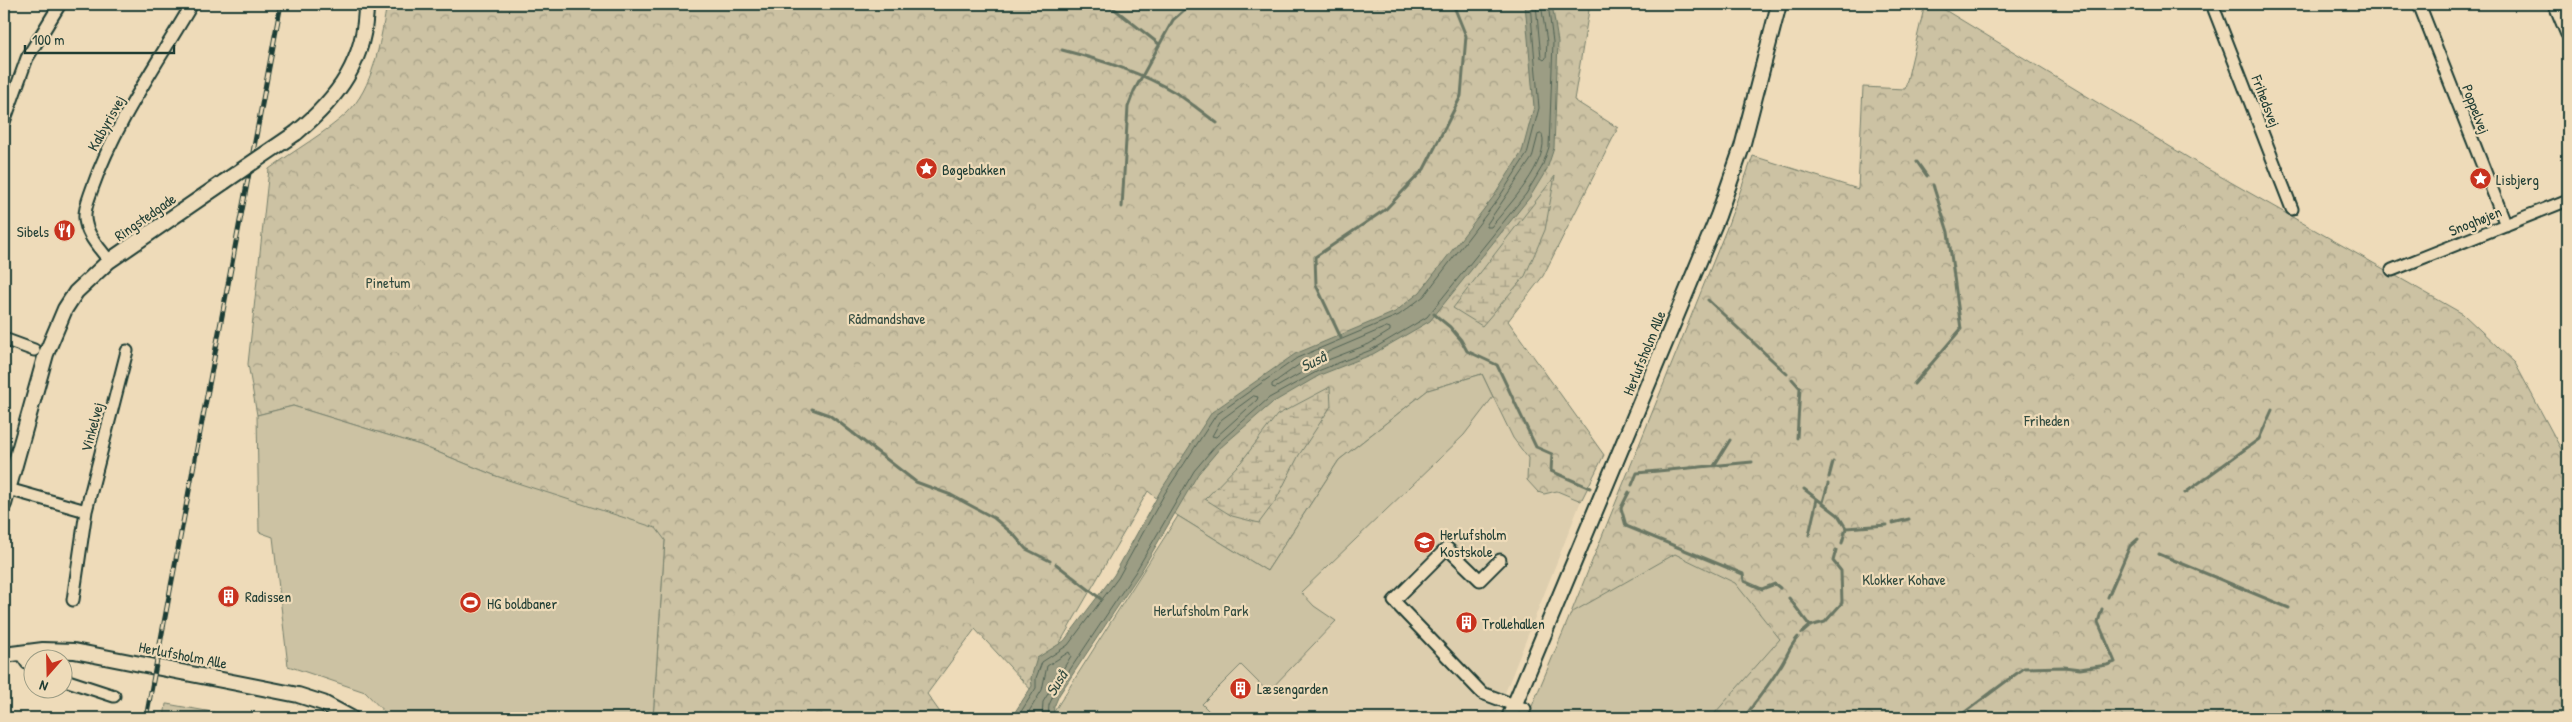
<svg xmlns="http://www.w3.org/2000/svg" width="2572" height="722" viewBox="0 0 2572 722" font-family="'Patrick Hand',sans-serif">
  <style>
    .built { fill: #ddceae }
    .forest { fill: url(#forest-crowns); stroke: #76806c }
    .wetland { fill: url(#wetland-marsh); stroke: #76806c }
    .park { fill: #ccc2a3; stroke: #76806c }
    .water { fill: #9c9d84; stroke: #6a7764 }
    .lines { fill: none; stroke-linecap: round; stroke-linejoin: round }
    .shore { stroke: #516354; stroke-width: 1 }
    .stream { stroke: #6a7764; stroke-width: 3 }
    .minor-casing { stroke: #1f3d34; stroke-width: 15 }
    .tertiary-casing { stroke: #1f3d34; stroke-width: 18 }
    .minor { stroke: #eedbb9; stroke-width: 11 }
    .tertiary { stroke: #eedbb9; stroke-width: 14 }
    .rail-casing { stroke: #1f3d34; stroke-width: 5 }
    .rail { stroke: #eedbb9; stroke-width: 3; stroke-dasharray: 9; stroke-linecap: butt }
    .tertiary-bridge-casing { stroke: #1f3d34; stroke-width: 18; stroke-linecap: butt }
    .tertiary-bridge { stroke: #eedbb9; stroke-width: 14 }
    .labels { text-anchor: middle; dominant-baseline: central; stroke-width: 4.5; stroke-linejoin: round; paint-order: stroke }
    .street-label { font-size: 15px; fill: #1f3d34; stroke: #eedbb9 }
    .poi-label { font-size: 15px; fill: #1f3d34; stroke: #eedbb9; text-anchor: start }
    .park-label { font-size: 15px; fill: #304a3f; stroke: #eedbb9 }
    .water-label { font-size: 16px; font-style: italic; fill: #324b40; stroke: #eedbb9 }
  </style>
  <defs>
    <pattern id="forest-crowns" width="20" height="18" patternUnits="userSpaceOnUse" patternTransform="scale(1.25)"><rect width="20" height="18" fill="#ccc2a3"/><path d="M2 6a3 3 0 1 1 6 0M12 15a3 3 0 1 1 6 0" fill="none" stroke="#a59f86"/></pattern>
    <pattern id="wetland-marsh" width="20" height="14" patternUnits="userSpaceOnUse" patternTransform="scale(1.25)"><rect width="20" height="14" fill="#ccc2a3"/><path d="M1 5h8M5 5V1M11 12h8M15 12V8" fill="none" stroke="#a59f86"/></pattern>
  </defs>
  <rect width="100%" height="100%" fill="#eedbb9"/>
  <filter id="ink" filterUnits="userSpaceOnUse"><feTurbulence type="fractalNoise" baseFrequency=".02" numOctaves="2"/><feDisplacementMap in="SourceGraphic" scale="10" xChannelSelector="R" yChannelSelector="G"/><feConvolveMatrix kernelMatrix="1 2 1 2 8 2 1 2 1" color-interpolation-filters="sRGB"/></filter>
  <g filter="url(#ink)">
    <path class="built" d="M 1482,374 L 1513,438 L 1528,458 L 1527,471 L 1552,494 L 1557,491 L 1581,501 L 1495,718 L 1050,718 L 1178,516 L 1267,571 L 1339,460 Z"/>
    <path class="forest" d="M 385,4 L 1590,4 L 1574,100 L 1618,128 L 1543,276 L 1508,321 L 1604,455 L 1581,501 L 1557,491 L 1544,494 L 1538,492 L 1527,480 L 1528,458 L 1513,438 L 1482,374 L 1428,390 L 1339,460 L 1267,571 L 1178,516 L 1148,491 L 1032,691 L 975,629 L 927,694 L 944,718 L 653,718 L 665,540 L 496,476 L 420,445 L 293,406 L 257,415 L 248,364 L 269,169 C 292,152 328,131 347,113 C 373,88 380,43 386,10 Z
      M 1925,4 L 1935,4 L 2197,163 L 2463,314 L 2515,363 L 2568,462 L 2568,718 L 1715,718 L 1715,713 L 1571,613 L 1726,230 L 1753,156 L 1858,189 L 1863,87 L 1905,89 Z"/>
    <path class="wetland" d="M 1555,176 L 1545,230 L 1525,276 L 1482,326 L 1453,308 Z
      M 1330,387 L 1331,406 L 1299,455 L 1276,500 L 1259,523 L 1232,516 L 1205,499 L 1241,462 L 1277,415 Z"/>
    <path class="park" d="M 1482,374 L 1493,397 L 1464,435 L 1301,592 L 1314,606 L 1336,621 L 1268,692 L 1241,665 L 1202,704 L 1216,718 L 1050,718 L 1178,516 L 1267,571 L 1339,460 L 1428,390 Z
      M 293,406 L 420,445 L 496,476 L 656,528 L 665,540 L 653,718 L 390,718 L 365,692 L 288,666 L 273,537 L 259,532 L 257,415 Z
      M 1675,554 L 1735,583 L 1780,639 L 1715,713 L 1715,718 L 1527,718 L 1571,613 Z
      M 166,704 L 167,704 L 246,718 L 164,718 Z"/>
    <path class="water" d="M 1525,4 L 1552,4 L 1558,42 L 1554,148 L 1547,169 L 1530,197 L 1430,321 L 1373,354 L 1320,375 L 1272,403 L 1220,448 L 1198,474 L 1140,573 L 1059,695 L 1054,707 L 1053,716 L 1051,718 L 1011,718 L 1032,686 L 1031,678 L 1037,658 L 1064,641 L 1114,575 L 1161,490 L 1212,412 L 1295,354 L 1395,312 L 1420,292 L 1494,196 L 1522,152 L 1534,107 Z"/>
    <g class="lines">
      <path class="shore" d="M 1536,4 L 1541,58 L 1544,60 L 1546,58 L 1547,42 L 1541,4
        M 1542,134 C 1551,161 1507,207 1491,227 L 1487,227 L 1487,224 L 1532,158 L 1538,135 Z
        M 1387,327 L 1390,328 L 1390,331 L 1369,344 L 1315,365 L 1275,388 L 1272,387 L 1272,384 L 1300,364 Z
        M 1254,396 L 1258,397 L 1257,400 L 1216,437 L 1212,436 L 1221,420 Z
        M 1017,718 L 1036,688 L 1036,678 L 1042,662 L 1068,645 L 1118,578 L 1165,493 L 1216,415 L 1297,358 L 1399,315 L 1424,296 L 1498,199 L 1527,154 L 1539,108 L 1530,4
        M 1025,718 L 1042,690 L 1047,666 L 1069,652 L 1071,656 L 1043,702 L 1042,718
        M 1048,718 L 1049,705 L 1055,692 L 1136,571 L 1194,471 L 1216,445 L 1269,398 L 1318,371 L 1371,350 L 1427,317 L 1526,194 L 1542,167 L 1549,147 L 1553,42 L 1548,4"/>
      <path class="stream" d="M 1108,4 L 1159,44
        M 1062,50 C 1101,60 1141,72 1176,93 C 1190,102 1203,113 1217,123
        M 1917,162 L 1927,176
        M 1122,207 L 1128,107 L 1134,91 L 1173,20 L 1191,4
        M 1708,300 L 1787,374
        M 1434,314 L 1450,327 L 1461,340 L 1467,351 L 1497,365 L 1536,447 L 1552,454 L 1551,471 L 1590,488
        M 1341,338 L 1316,285 L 1315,257 L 1386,209 L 1424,169 L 1461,96 L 1466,36 L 1453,4
        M 1792,379 L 1800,388 L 1797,438
        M 1914,384 L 1961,329 L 1948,232 L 1933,185
        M 812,409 L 829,415 L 840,423 L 916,482 L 951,495 L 994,518 L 1014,535 L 1026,549 L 1050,561
        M 1714,466 L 1730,440
        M 1829,477 L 1833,462
        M 1632,485 L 1637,473 L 1752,462
        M 1804,489 L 1838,515 L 1846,528 L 1842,543
        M 1629,492 L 1621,508 L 1626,526 L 1743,574 L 1744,581 L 1762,589 L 1775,584 L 1780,588
        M 2185,493 L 2259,439 L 2272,410
        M 1823,502 L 1828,484
        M 1893,523 L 1909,519
        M 1846,528 L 1887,525
        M 1809,535 L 1817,499
        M 2159,554 L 2289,608
        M 1056,564 L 1101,599
        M 2108,597 L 2130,546 L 2138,539
        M 1789,598 L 1810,626 L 1825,622 L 1842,603 L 1841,571 L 1833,561 L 1836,550
        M 1802,633 L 1810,626
        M 1744,718 C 1756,701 1769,685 1780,667 C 1787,657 1789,647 1798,637
        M 1957,718 L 2024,668 L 2064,667 L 2080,669 L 2107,665 L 2115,662 L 2098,622 L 2102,609"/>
      <defs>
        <path id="minor" d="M 2212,4 L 2292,209
          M 2419,4 L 2506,225
          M 4,122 L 27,58 L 60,4
          M 109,261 C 100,248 86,235 85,218 C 84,209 89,198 92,189 C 115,123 157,64 192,4
          M 2392,270 L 2568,200
          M 4,339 L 34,350
          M 8,489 L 86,511
          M 1500,560 L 1480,580 L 1447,548 L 1394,601 L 1482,693 L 1525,709
          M 73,600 L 86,511 L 127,351
          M 20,653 L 27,663 L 32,666
          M 62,679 L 114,696"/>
        <path id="tertiary" d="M 2556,4 L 2568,33
          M 296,133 C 338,98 366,61 366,4
          M 4,504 L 46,354 L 65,309 L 76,292 L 109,261 L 224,182
          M 4,655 L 43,650 L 74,651 L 298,695 L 323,703 L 351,718
          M 1509,718 L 1718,216 L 1742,147 L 1779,4"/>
      </defs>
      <use href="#minor" class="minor-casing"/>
      <use href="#tertiary" class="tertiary-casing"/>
      <use href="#minor" class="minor"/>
      <use href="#tertiary" class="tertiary"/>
      <defs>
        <path id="rail" d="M 146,718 L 281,4"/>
      </defs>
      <use href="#rail" class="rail-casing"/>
      <use href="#rail" class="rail"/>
      <defs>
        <path id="tertiary-bridge" d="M 224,182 L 296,133"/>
      </defs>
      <use href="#tertiary-bridge" class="tertiary-bridge-casing"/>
      <use href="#tertiary-bridge" class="tertiary-bridge"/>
    </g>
  </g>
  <defs>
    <symbol id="sight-disc" viewBox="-11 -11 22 22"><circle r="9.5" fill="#c8321e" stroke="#eedbb9"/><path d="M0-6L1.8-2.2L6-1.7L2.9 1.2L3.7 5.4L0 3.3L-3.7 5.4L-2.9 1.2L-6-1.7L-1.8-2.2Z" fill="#fff"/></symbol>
    <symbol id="restaurant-disc" viewBox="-11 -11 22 22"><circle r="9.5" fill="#c8321e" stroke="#eedbb9"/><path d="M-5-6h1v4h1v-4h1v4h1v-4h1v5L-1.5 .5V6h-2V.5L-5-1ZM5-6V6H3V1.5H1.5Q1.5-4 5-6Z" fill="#fff"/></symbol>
    <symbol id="school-disc" viewBox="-11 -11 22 22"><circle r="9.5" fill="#c8321e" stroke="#eedbb9"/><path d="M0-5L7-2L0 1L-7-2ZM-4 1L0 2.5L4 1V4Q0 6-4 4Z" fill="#fff"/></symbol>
    <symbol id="building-disc" viewBox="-11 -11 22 22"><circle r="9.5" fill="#c8321e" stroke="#eedbb9"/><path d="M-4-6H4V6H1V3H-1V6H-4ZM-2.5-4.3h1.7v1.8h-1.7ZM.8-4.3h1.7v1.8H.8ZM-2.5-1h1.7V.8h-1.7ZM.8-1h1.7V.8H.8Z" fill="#fff"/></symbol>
    <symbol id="stadium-disc" viewBox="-11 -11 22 22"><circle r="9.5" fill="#c8321e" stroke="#eedbb9"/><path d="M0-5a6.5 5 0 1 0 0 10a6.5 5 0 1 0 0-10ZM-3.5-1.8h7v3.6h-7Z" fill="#fff"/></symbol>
  </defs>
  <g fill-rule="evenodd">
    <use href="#sight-disc" x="914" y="156" width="25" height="25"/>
    <use href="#sight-disc" x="2468" y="166" width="25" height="25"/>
    <use href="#restaurant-disc" x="52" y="218" width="25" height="25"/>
    <use href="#school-disc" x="1412" y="530" width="25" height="25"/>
    <use href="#building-disc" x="216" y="584" width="25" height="25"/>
    <use href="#stadium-disc" x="458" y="590" width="25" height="25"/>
    <use href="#building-disc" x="1454" y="610" width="25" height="25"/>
    <use href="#building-disc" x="1228" y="676" width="25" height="25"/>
  </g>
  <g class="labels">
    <g class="street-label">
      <text transform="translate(2266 101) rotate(69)">Frihedsvej</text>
      <text transform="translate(2476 109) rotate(69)">Poppelvej</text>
      <text transform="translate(106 123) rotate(-61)">Kalbyrisvej</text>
      <text transform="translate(145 217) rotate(-35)">Ringstedgade</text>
      <text transform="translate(2475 221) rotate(-22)">Snoghøjen</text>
      <text transform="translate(1644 353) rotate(-68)">Herlufsholm Alle</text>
      <text transform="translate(92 427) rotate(-75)">Vinkelvej</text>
      <text transform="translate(183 655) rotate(11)">Herlufsholm Alle</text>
    </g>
    <g class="poi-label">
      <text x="942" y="169">Bøgebakken</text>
      <text x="2496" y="179">Lisbjerg</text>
      <text x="49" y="231" text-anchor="end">Sibels</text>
      <text x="1440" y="534">Herlufsholm<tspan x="1440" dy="17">Kostskole</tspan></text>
      <text x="245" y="596">Radissen</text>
      <text x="487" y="603">HG boldbaner</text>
      <text x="1482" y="623">Trollehallen</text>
      <text x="1257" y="688">Læsengarden</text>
    </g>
    <g class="park-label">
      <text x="388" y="282">Pinetum</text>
      <text x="887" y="318">Rådmandshave</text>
      <text x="2047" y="420">Friheden</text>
      <text x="1904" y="579">Klokker Kohave</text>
      <text x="1201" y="610">Herlufsholm Park</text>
    </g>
    <g class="water-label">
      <text transform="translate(1313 361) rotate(-27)">Suså</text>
      <text transform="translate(1056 683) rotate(-59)">Suså</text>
    </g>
  </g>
  <rect width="2572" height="722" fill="none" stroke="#eedbb9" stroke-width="20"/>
  <rect x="10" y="10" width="2552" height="702" fill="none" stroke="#1f3d34" stroke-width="2" filter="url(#ink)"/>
  <g transform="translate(48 674) rotate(200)"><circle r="24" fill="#eedbb9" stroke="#9b9c84"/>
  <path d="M0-4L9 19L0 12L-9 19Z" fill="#c8321e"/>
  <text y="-8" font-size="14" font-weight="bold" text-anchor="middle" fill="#1f3d34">N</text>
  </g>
  <path d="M25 45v8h149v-8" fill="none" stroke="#1f3d34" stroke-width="2.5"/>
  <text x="32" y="45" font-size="15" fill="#1f3d34" stroke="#eedbb9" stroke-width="4" paint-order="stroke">100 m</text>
</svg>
